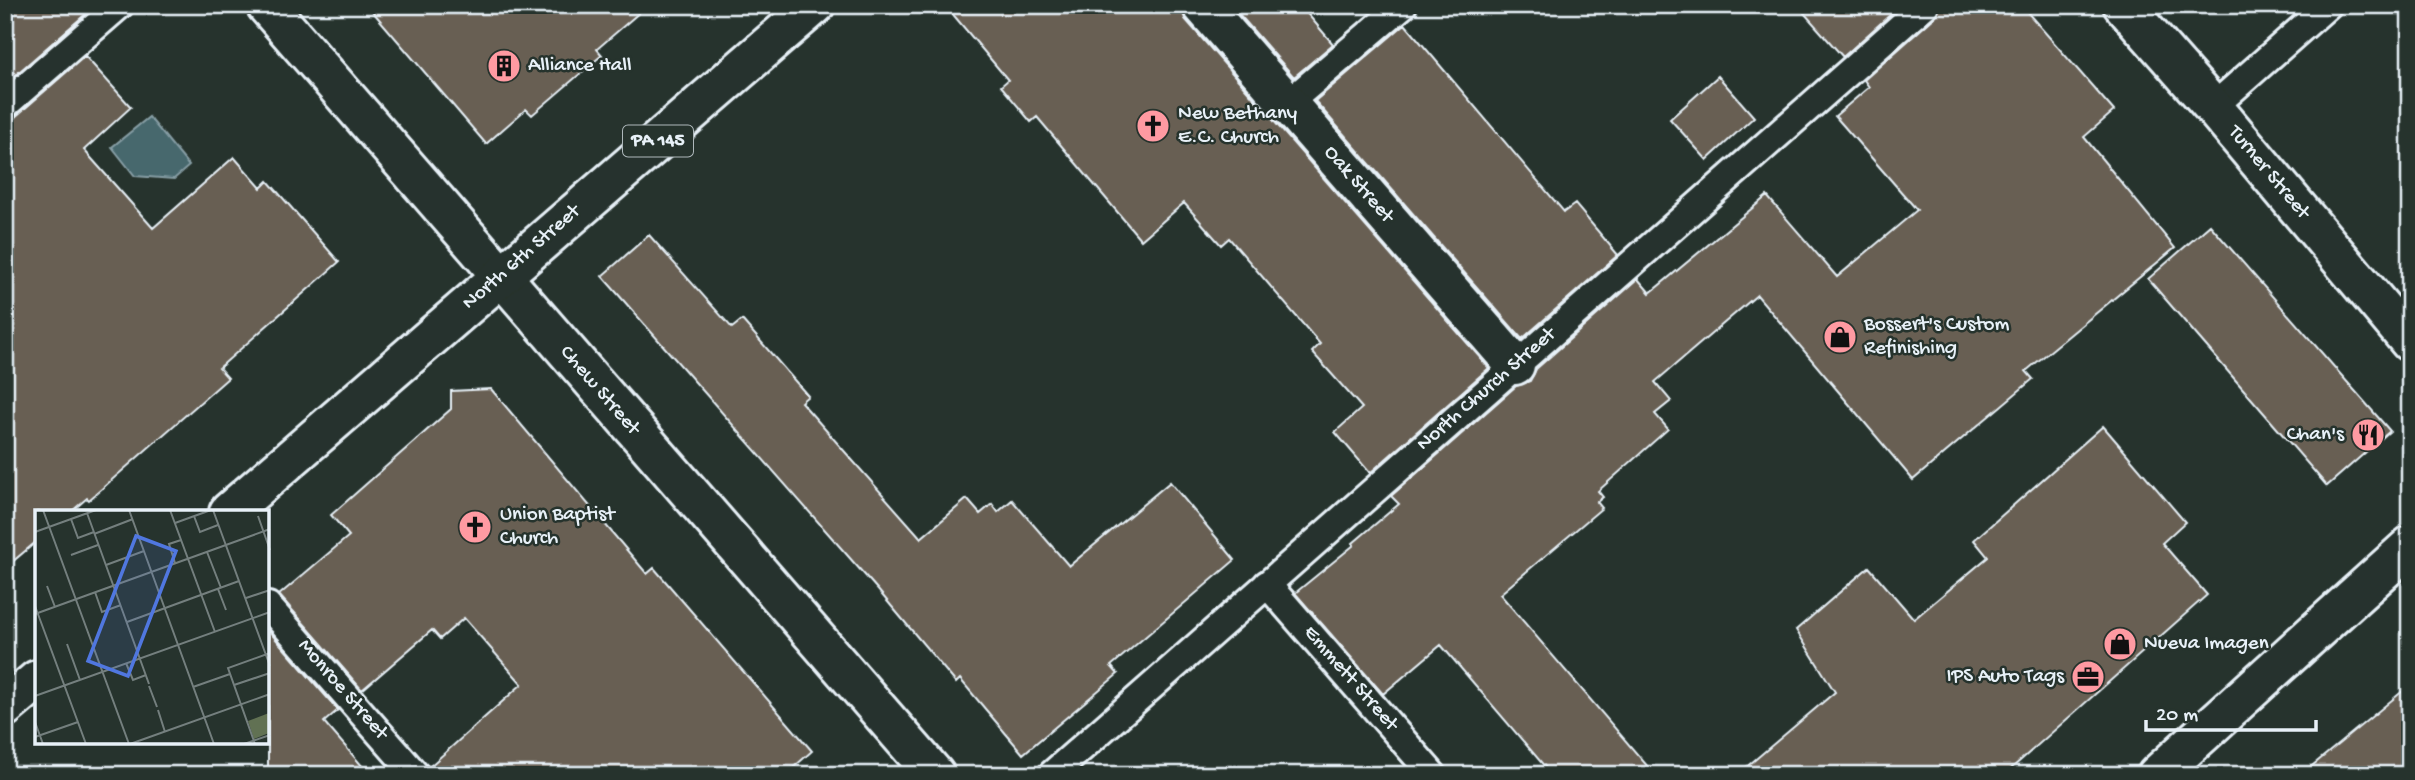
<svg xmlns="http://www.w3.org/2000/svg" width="2415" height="780" viewBox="0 0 2415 780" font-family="'Gochi Hand',sans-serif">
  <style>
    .water { fill: #46676d; stroke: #879ea5; stroke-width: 2 }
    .building { fill: #685f52; stroke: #e8f1f8; stroke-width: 2 }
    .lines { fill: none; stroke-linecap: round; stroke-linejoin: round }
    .lane-casing { stroke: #e8f1f8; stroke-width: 32 }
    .street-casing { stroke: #e8f1f8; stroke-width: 44 }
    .secondary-casing { stroke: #e8f1f8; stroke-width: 44 }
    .primary-casing { stroke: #e8f1f8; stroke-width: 44 }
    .lane { stroke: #26332d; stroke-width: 26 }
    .street { stroke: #26332d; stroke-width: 38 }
    .secondary { stroke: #26332d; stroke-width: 38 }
    .primary { stroke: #26332d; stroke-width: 38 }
    .labels { text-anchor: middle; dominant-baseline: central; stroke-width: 5; stroke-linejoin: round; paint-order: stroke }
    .shield { fill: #26332d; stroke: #aeb8bb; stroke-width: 2 }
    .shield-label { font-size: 19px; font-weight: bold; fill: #e8f1f8 }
    .poi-label { font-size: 21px; fill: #e8f1f8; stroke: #26332d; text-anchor: start }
    .street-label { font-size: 21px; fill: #e8f1f8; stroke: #26332d }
    .inset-road { fill: none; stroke: #747f7e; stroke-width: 2 }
    .view { fill: #5077e0; fill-opacity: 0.15; stroke: #5077e0; stroke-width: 3.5 }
    .inset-edge { fill: none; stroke: #e8f1f8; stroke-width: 3.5 }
  </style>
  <rect width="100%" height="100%" fill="#26332d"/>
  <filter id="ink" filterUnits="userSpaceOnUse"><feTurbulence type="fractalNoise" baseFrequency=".0143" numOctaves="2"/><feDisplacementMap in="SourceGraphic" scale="14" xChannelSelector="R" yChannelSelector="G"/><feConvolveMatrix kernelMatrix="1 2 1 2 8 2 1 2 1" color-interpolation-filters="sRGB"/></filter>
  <g filter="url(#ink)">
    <path class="water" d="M 149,117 L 189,166 L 174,179 L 135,176 L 112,147 Z"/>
    <path class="building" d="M 5,5 L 96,5 L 5,84 Z
      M 367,5 L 648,5 L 597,49 L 602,55 L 532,115 L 526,109 L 486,144 Z
      M 945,5 L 1181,5 L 1185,19 L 1489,368 L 1370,473 L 1335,432 L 1362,408 L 1312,352 L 1320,344 L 1229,238 L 1221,245 L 1184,203 L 1141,240 L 1037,117 L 1031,122 L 1001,86 L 1008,80 Z
      M 1231,5 L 1300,5 L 1333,44 L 1294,77 Z
      M 1797,5 L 1901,5 L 1843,57 Z
      M 1940,5 L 2021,5 L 2114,111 L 2084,137 L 2175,248 L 2026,371 L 2033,379 L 1913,480 L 1757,295 L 1655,382 L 1671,401 L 1655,414 L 1668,429 L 1598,491 L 1603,497 L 1597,502 L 1602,508 L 1500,594 L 1655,775 L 1552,775 L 1441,645 L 1383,694 L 1295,593 L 1354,545 L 1353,543 L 1399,504 L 1391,496 L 1516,386 L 1530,381 L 1536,369 L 1638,279 L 1650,293 L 1767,196 L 1837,277 L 1917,210 L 1835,116 L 1869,87 L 1864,80 L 1935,17 Z
      M 1405,24 L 1564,212 L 1575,204 L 1618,255 L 1522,339 L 1315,101 Z
      M 85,56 L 131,107 L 84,150 L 153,228 L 234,157 L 261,188 L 268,181 L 339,262 L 219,368 L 228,378 L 89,500 L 87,498 L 71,512 L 37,512 L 37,541 L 5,568 L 5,120 L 15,117 Z
      M 1718,76 L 1754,117 L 1707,160 L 1670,119 Z
      M 2210,225 L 2390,431 L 2327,486 L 2148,279 Z
      M 649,235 L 732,328 L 742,320 L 808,396 L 801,402 L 921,538 L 967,499 L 980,514 L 992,504 L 998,512 L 1012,500 L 1069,566 L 1170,482 L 1235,560 L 1111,666 L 1118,674 L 1023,754 L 960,679 L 956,683 L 877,589 L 602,276 Z
      M 491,389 L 647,574 L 654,568 L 812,751 L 785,775 L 431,775 L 429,767 L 522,684 L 464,618 L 440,639 L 432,630 L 362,690 L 279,595 L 349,536 L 331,515 L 451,409 L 451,391 Z
      M 2103,426 L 2185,522 L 2162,543 L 2207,595 L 2004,775 L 1737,775 L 1835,692 L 1796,630 L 1869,567 L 1914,619 L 1988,557 L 1974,540 Z
      M 268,630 L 338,710 L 324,722 L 370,775 L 268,775 Z
      M 2410,685 L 2410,775 L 2301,775 Z"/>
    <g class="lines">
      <defs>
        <path id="lane" d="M 1287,104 L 1403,5
          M 5,105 L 120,5
          M 2213,107 L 2328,5
          M 1267,584 L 1433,775
          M 268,606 L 416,775
          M 1051,775 L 1925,5"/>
        <path id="street" d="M 1202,5 L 1515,365"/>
        <path id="secondary" d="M 266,5 L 935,775
          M 2123,5 L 2213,107 L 2410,342"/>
        <path id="primary" d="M 229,512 L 815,5
          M 5,707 L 37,680
          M 2157,775 L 2410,546"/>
      </defs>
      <use href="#lane" class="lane-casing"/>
      <use href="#street" class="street-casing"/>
      <use href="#secondary" class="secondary-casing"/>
      <use href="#primary" class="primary-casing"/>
      <use href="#lane" class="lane"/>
      <use href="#street" class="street"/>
      <use href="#secondary" class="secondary"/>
      <use href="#primary" class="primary"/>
    </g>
  </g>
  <defs>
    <symbol id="building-disc" viewBox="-11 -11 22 22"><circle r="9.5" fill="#ff9aa2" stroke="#26332d"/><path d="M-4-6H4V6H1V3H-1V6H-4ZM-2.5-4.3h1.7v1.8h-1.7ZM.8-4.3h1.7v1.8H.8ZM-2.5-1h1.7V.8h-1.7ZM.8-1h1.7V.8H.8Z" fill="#111"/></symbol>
    <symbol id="church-disc" viewBox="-11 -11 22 22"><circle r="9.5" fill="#ff9aa2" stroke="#26332d"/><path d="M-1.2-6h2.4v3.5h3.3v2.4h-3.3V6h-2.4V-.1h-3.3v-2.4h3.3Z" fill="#111"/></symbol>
    <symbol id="shop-disc" viewBox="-11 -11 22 22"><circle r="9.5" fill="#ff9aa2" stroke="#26332d"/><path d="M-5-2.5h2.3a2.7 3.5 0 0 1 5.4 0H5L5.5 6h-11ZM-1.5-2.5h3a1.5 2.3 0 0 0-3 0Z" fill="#111"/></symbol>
    <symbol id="restaurant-disc" viewBox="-11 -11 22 22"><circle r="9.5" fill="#ff9aa2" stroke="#26332d"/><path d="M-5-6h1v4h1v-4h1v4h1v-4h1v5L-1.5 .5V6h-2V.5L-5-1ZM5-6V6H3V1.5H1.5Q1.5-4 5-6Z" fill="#111"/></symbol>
    <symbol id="office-disc" viewBox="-11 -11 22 22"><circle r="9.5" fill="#ff9aa2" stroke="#26332d"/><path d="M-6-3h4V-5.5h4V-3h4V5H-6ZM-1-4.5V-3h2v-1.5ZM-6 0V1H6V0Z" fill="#111"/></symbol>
  </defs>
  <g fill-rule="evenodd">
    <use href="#building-disc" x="485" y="47" width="38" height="38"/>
    <use href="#church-disc" x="1134" y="107" width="38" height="38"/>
    <use href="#shop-disc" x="1821" y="318" width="38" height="38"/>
    <use href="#restaurant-disc" x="2349" y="416" width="38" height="38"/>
    <use href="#church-disc" x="456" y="508" width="38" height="38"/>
    <use href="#shop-disc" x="2101" y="625" width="38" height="38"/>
    <use href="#office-disc" x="2069" y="658" width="38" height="38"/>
  </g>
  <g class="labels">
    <rect class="shield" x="623" y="125.5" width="70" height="31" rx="5"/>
    <g class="shield-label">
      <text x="658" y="141">PA 145</text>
    </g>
    <g class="poi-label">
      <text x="528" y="66">Alliance Hall</text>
      <text x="1178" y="114">New Bethany<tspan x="1178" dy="24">E.C. Church</tspan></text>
      <text x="1864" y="325">Bossert's Custom<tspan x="1864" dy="24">Refinishing</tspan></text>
      <text x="2344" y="435" text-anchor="end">Chan's</text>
      <text x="500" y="515">Union Baptist<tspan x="500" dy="24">Church</tspan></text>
      <text x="2144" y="644">Nueva Imagen</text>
      <text x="2064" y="677" text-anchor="end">IPS Auto Tags</text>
    </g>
    <g class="street-label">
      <text transform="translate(2268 173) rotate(50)">Turner Street</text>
      <text transform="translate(1358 185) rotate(49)">Oak Street</text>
      <text transform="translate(522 258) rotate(-41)">North 6th Street</text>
      <text transform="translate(1487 390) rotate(-41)">North Church Street</text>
      <text transform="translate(599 391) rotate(49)">Chew Street</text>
      <text transform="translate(1350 679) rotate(49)">Emmett Street</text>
      <text transform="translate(342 690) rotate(49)">Monroe Street</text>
    </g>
  </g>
  <g transform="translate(35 510)">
    <rect width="234" height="234" fill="#26332d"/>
    <path d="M 234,203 L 234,223 L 219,229 L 213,211 Z" fill="#617153"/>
    <path class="inset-road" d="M 8,0 L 94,234M 94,0 L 179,234M 135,0 L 180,122M 178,0 L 235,156M 52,3 L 114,174M 159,6 L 165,22 L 183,15M 223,6 L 235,40M 36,9 L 43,28 L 59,22M 140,13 L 176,0M 0,22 L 61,0M 59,24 L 98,9M 172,42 L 186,78M 36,45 L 63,35M 140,53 L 134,34 L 146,30M 71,55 L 109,41M 12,76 L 20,97M 183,79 L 191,100M 60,82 L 67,102 L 86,95M 211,88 L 235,80M 0,96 L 51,234M 0,104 L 235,19M 92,112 L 204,71M 32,134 L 45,170M 91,153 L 98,170 L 111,165M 199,175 L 235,163M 114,176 L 122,197M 158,177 L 195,164M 0,186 L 235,102M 123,200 L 130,222M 0,212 L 8,234M 0,227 L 43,212M 95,234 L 235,184M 209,234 L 235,225M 220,234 L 193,158 L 235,143"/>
    <path class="view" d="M 101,26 L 141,41 L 93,166 L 53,151 Z"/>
    <rect width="234" height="234" class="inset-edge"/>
  </g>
  <rect width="2415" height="780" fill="none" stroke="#26332d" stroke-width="28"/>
  <rect x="14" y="14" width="2387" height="752" fill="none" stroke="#e8f1f8" stroke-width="2.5" filter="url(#ink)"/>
  <path d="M2146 720v10h170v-10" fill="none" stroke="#e8f1f8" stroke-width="3.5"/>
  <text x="2156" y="720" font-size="21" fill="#e8f1f8" stroke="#26332d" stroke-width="5" paint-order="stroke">20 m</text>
</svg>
